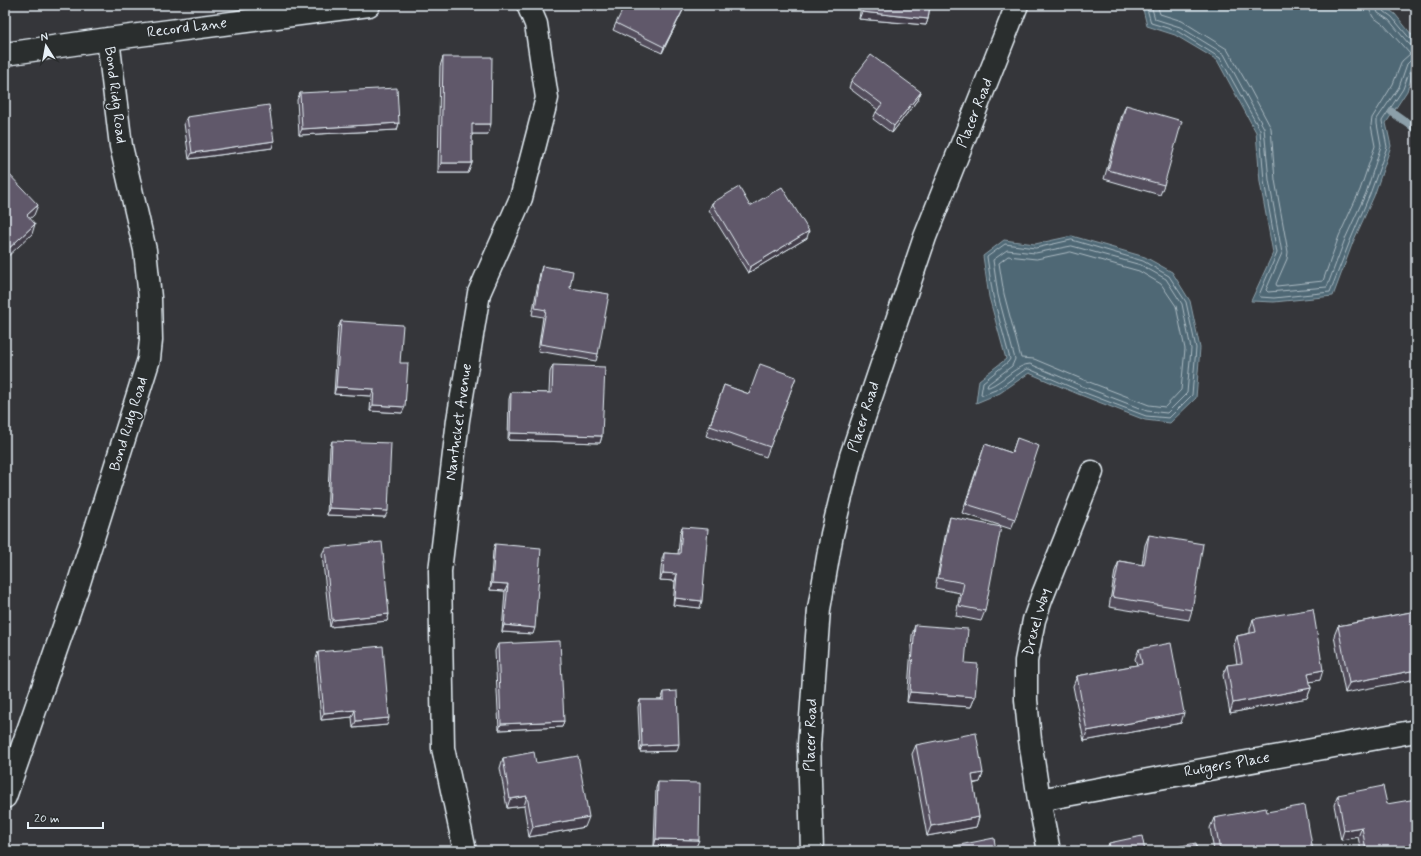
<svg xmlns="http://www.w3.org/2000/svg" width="1421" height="856" viewBox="0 0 1421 856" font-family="Mynerve,sans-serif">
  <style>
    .water { fill: #4f6874; stroke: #8c9fa9 }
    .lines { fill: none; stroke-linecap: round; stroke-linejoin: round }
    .shore { stroke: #abbac3; stroke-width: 1 }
    .stream { stroke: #8c9fa9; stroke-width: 8 }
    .street-casing { stroke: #e8f1f8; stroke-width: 25 }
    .secondary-casing { stroke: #e8f1f8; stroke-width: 25 }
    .street { stroke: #2a2d2e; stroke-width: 22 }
    .secondary { stroke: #2a2d2e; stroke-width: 22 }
    .wall { fill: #534d5b; stroke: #e8f1f8 }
    .shaded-wall { fill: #433e4a; stroke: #e8f1f8 }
    .building { fill: #60596a; stroke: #e8f1f8 }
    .labels { text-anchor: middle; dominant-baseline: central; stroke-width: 3.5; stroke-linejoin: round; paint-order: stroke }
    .street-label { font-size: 15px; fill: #e8f1f8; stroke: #2a2d2e }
  </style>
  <rect width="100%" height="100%" fill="#35363a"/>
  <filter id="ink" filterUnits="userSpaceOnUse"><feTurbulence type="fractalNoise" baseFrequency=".025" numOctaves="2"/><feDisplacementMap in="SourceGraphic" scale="8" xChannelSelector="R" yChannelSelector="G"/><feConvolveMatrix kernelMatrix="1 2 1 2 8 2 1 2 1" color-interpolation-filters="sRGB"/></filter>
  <g filter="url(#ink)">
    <path class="water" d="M 1142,5 L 1382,5 L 1395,14 L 1416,40 L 1416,64 L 1407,91 L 1386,123 L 1391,146 L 1374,196 L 1353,242 L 1333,296 L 1274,302 L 1251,301 L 1273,253 L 1260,182 L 1256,132 L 1217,60 L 1175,35 L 1147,26 Z
      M 1072,236 L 1145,257 L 1172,272 L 1190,301 L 1200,348 L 1196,398 L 1170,423 L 1145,420 L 1078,394 L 1029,373 L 1000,393 L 976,403 L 979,380 L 1006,359 L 989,297 L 983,256 L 1004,240 L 1035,244 Z"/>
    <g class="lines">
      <path class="shore" d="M 1146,5 L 1151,23 L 1177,31 L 1220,58 L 1260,130 L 1264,181 L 1277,253 L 1259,295 L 1260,297 L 1274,298 L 1330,292 L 1350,241 L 1370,194 L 1387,147 L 1382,121 L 1403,89 L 1411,67 L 1416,65
        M 1151,5 L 1155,19 L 1180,27 L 1224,54 L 1264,128 L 1269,180 L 1282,253 L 1266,290 L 1268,292 L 1327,287 L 1345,239 L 1366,193 L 1381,146 L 1377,124 L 1377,119 L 1399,87 L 1407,64 L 1411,60 L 1416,60
        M 1157,5 L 1160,14 L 1182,21 L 1227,49 L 1248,85 L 1271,128 L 1275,180 L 1288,252 L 1287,259 L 1276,284 L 1277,286 L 1323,281 L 1339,236 L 1360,190 L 1375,146 L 1371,125 L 1372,118 L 1393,84 L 1402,61 L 1410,54 L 1384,25 L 1373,17 L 1370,11 L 1369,5
        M 1375,5 L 1378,13 L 1389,20 L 1408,43 L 1412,46 L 1416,47
        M 1380,5 L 1381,9 L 1392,17 L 1411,40 L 1416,42
        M 1072,240 L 1143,261 L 1169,276 L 1186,302 L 1196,348 L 1192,395 L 1169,418 L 1146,416 L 1080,391 L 1029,369 L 1026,369 L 998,389 L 983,395 L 981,394 L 983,382 L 1008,362 L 1010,359 L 993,296 L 987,257 L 1005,244 L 1035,248 Z
        M 1072,246 L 1141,265 L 1166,279 L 1182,304 L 1191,349 L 1187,393 L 1167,413 L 1147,411 L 1082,386 L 1030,364 C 1018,364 1002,382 989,387 L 987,387 L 988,384 L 1012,366 L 1015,359 L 998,295 L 993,260 L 1007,250 L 1035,253 Z
        M 1071,252 L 1139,271 L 1161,284 L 1176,306 L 1185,349 L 1181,390 L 1165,407 L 1149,405 L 1084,380 L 1034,359 L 1021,358 L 1004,294 L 999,263 L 1008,256 L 1036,259 Z"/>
      <path class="stream" d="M 1392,112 L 1416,129"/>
      <defs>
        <path id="street" d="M 5,54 L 108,39 L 369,5
          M 5,797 L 77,589 L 149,359 L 151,340 L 150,298 L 145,250 L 121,146 L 108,39
          M 1039,800 L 1416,731
          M 465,851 L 443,748 L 440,571 L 458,420 L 479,293 L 521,198 L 547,98 L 536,24 L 528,5
          M 1049,851 L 1039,800 L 1030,740 L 1026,700 L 1026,661 L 1034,620 L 1042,597 L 1092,472"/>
        <path id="secondary" d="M 812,851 L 809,745 L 819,609 L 832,534 L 851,456 L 925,237 L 1017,5"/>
      </defs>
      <use href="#street" class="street-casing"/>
      <use href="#secondary" class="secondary-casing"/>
      <use href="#street" class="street"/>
      <use href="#secondary" class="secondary"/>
    </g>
    <path class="wall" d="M 861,5 L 930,5 L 928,19 L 926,25 L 859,19 Z
      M 684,8 L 681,14 L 662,53 L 613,30 L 616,23 Z
      M 443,57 L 488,134 L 472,134 L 472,163 L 468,173 L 438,173 L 440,66 Z
      M 851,81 L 921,92 L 918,99 L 892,133 L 873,119 L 876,112 L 878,110 L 849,88 Z
      M 300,93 L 399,123 L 397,130 L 299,135 L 297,100 Z
      M 1126,105 L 1164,185 L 1160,195 L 1104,179 L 1122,115 Z
      M 187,117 L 272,148 L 189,159 L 184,123 Z
      M 712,203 L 750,206 L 807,238 L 748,273 L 709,210 Z
      M 542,266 L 570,288 L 598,354 L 596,361 L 538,351 L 543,317 L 532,315 L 540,273 Z
      M 341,321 L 400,363 L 402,413 L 370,411 L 371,396 L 334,394 L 338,328 Z
      M 553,365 L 602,436 L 600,443 L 508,440 L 509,399 L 511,392 L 549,393 L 550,372 Z
      M 796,377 L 766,457 L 706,436 L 724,385 L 749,394 Z
      M 1017,438 L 1015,519 L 1011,529 L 962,513 L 985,444 L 1012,453 Z
      M 332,441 L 385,517 L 327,515 L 330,447 Z
      M 950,517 L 985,611 L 981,621 L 956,616 L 960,593 L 935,588 L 947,527 Z
      M 682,527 L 700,608 L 673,605 L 675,581 L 660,580 L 662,559 L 664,553 L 678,554 L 680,533 Z
      M 1149,535 L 1192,610 L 1189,620 L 1109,607 L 1115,571 L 1119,561 L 1142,565 L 1145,545 Z
      M 495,544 L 533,634 L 502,632 L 505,591 L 490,590 L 493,551 Z
      M 325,548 L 389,614 L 387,621 L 330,627 L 322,554 Z
      M 1416,611 L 1345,693 L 1334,636 L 1338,626 Z
      M 1253,619 L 1320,680 L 1309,682 L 1311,688 L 1307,698 L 1230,713 L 1223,675 L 1227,665 L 1237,664 L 1234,645 L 1237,636 L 1250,633 L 1250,629 Z
      M 915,625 L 965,663 L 975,697 L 971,707 L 907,702 L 912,635 Z
      M 498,644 L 564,721 L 562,727 L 499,730 L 495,651 Z
      M 1139,649 L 1181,723 L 1084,741 L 1073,686 L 1077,676 L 1137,665 L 1135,659 Z
      M 318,652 L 387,725 L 353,728 L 352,717 L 321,720 L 316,659 Z
      M 664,692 L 677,751 L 640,752 L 638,707 L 640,700 L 661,700 Z
      M 916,745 L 983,773 L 980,782 L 973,784 L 979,817 L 976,827 L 927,836 L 912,754 Z
      M 503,758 L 536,763 L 585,827 L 529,837 L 524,806 L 507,808 L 500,768 Z
      M 658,782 L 696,847 L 654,846 L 656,788 Z
      M 1338,795 L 1387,804 L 1416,851 L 1361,851 L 1358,837 L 1341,840 L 1334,805 Z
      M 1267,812 L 1313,851 L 1214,851 L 1210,828 L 1214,818 Z
      M 1109,843 L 1111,851 L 1106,851 Z"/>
    <path class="shaded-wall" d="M 684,8 L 681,14 L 662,53 L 664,47 Z
      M 862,12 L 928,19 L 926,25 L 859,19 Z
      M 921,92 L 918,99 L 892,133 L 894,126 Z
      M 399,123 L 397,130 L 299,135 L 302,129 Z
      M 472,124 L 491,124 L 488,134 L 469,134 Z
      M 274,141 L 272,148 L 189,159 L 192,153 Z
      M 441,163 L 472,163 L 468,173 L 438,173 Z
      M 38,205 L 34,215 L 23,225 L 27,215 Z
      M 35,224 L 32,234 L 5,259 L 5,252 Z
      M 809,231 L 807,238 L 748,273 L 750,267 Z
      M 336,387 L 374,389 L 371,396 L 334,394 Z
      M 373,405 L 405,407 L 402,413 L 370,411 Z
      M 510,433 L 602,436 L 600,443 L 508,440 Z
      M 329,508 L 388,511 L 385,517 L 327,515 Z
      M 663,573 L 677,574 L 675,581 L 660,580 Z
      M 492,583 L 508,584 L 505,591 L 490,590 Z
      M 675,598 L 702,601 L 700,608 L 673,605 Z
      M 389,614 L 387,621 L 330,627 L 332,620 Z
      M 504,625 L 535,628 L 533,634 L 502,632 Z
      M 1323,670 L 1320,680 L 1304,683 L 1308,673 Z
      M 1416,670 L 1416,679 L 1345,693 L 1349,683 Z
      M 1311,688 L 1307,698 L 1230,713 L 1233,703 Z
      M 910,692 L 975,697 L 971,707 L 907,702 Z
      M 355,710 L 352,717 L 321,720 L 324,713 Z
      M 1184,713 L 1181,723 L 1084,741 L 1087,731 Z
      M 389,718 L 387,725 L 353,728 L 356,721 Z
      M 564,721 L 562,727 L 499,730 L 501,724 Z
      M 679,744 L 677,751 L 640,752 L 642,746 Z
      M 983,773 L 980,782 L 968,784 L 972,775 Z
      M 527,796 L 524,806 L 507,808 L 510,799 Z
      M 589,817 L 585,827 L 529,837 L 533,827 Z
      M 979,817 L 976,827 L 927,836 L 931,826 Z
      M 1362,827 L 1358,837 L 1341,840 L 1344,830 Z
      M 656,839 L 699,840 L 696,847 L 654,846 Z"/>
    <path class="building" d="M 625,5 L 678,5 L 684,8 L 664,47 L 616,23 Z
      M 862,5 L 930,5 L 928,19 L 862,12 Z
      M 871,55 L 921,92 L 894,126 L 876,112 L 882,104 L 851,81 Z
      M 443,57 L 492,57 L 491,124 L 472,124 L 472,163 L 441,163 Z
      M 397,88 L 399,123 L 302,129 L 300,93 Z
      M 269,105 L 274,141 L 192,153 L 187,117 Z
      M 1126,105 L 1182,121 L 1164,185 L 1108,170 Z
      M 7,172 L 38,205 L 27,215 L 35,224 L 5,252 L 5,174 Z
      M 739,187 L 750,206 L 782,187 L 809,231 L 750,267 L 712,203 Z
      M 542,266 L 573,271 L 570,288 L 609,294 L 598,354 L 540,344 L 546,310 L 535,308 Z
      M 341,321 L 403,325 L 400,363 L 408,363 L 405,407 L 373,405 L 374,389 L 336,387 Z
      M 760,364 L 796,377 L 770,447 L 710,426 L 724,385 L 749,394 Z
      M 553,365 L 605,367 L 602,436 L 510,433 L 511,392 L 552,393 Z
      M 1017,438 L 1039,446 L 1015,519 L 966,504 L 985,444 L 1012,453 Z
      M 332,441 L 391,443 L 388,511 L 329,508 Z
      M 950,517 L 1001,527 L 985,611 L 959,606 L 964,583 L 938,578 Z
      M 682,527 L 708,529 L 702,601 L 675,598 L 677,574 L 663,573 L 664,553 L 680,554 Z
      M 1149,535 L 1203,544 L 1192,610 L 1112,597 L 1119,561 L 1144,565 Z
      M 382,542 L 389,614 L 332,620 L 325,548 Z
      M 495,544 L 541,548 L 535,628 L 504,625 L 508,584 L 492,583 Z
      M 1313,609 L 1323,670 L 1308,673 L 1311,688 L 1233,703 L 1227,665 L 1242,663 L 1237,636 L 1256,632 L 1253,619 Z
      M 1416,611 L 1416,670 L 1349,683 L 1338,626 Z
      M 915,625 L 968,629 L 965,663 L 978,664 L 975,697 L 910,692 Z
      M 560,641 L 564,721 L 501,724 L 498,644 Z
      M 1171,643 L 1184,713 L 1087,731 L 1077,676 L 1142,664 L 1139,649 Z
      M 383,646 L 389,718 L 356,721 L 355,710 L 324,713 L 318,652 Z
      M 677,691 L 679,744 L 642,746 L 640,700 L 664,700 L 664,692 Z
      M 976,733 L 983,773 L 972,775 L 979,817 L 931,826 L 916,745 Z
      M 534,752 L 536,763 L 578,756 L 589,817 L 533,827 L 527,796 L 510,799 L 503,758 Z
      M 658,782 L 700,783 L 699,840 L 656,839 Z
      M 1383,786 L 1387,804 L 1416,799 L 1416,851 L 1366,851 L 1362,827 L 1344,830 L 1338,795 Z
      M 1305,805 L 1313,851 L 1220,851 L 1214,818 L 1266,808 L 1267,812 Z
      M 1142,836 L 1145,851 L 1111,851 L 1109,843 Z
      M 994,838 L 996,851 L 935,851 L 935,850 Z
      M 1196,843 L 1197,851 L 1156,851 Z"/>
  </g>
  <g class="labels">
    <g class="street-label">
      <text transform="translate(187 28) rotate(-7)">Record Lane</text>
      <text transform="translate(115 95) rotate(83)">Bond Ridg Road</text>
      <text transform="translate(975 113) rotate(-68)">Placer Road</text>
      <text transform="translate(864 417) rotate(-72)">Placer Road</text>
      <text transform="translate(459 422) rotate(-82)">Nantucket Avenue</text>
      <text transform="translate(129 424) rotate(-73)">Bond Ridg Road</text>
      <text transform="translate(1037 622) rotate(-75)">Drexel Way</text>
      <text transform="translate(811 735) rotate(-88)">Placer Road</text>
      <text transform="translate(1227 765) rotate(-10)">Rutgers Place</text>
    </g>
  </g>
  <rect width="1421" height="856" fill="none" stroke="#2a2d2e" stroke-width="20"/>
  <rect x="10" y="10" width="1401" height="836" fill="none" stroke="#e8f1f8" stroke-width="1.5" filter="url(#ink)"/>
  <g transform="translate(46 46) rotate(349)" stroke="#2a2d2e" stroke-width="3" paint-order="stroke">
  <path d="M0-3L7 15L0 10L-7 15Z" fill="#e8f1f8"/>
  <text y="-6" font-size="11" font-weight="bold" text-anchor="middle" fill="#e8f1f8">N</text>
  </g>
  <path d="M28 822v6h75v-6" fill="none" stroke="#e8f1f8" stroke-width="2"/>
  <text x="34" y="822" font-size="12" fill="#e8f1f8" stroke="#2a2d2e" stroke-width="3" paint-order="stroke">20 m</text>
</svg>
